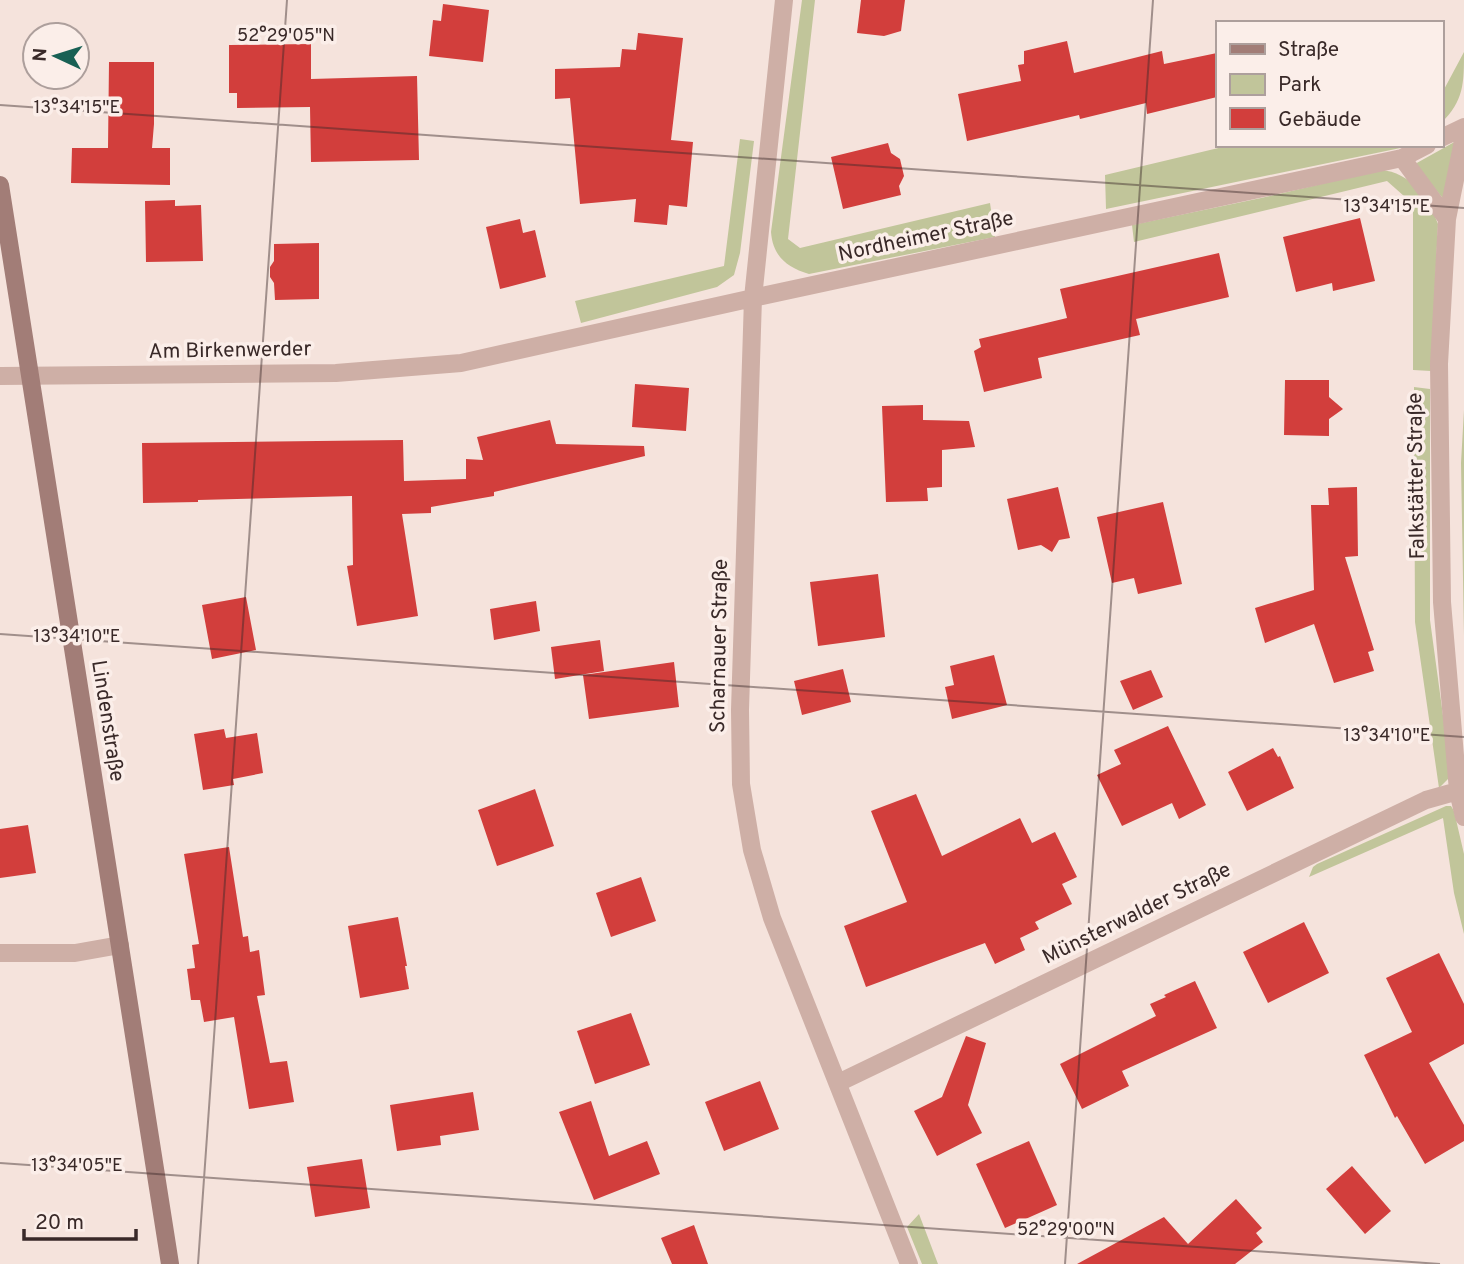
<svg xmlns="http://www.w3.org/2000/svg" width="1464" height="1264" viewBox="0 0 1464 1264" font-family="Overpass,sans-serif">
  <style>
    .green { fill: #c1c59a }
    .building { fill: #d23e3c }
    .lines { fill: none; stroke-linecap: round; stroke-linejoin: round }
    .street { stroke: #ceafa6; stroke-width: 18 }
    .secondary { stroke: #a27d77; stroke-width: 18 }
    .ticks { fill: none; stroke: #392928; stroke-width: 2; stroke-opacity: 0.45 }
    .labels { text-anchor: middle; dominant-baseline: central; stroke-width: 7; stroke-linejoin: round; paint-order: stroke }
    .street-label { font-size: 21px; fill: #392928; stroke: #fbeee9 }
    .ticks-label { font-size: 18px; text-anchor: middle; fill: #392928; stroke: #fbeee9; stroke-width: 7; stroke-linejoin: round; paint-order: stroke }
  </style>
  <rect width="100%" height="100%" fill="#f5e3dc"/>
  <path class="green" d="M 802,0 L 815,0 L 788,239 L 800,248 L 990,203 L 995,237 L 809,274 C 786,267 773,256 771,232 Z
    M 1464,52 C 1464,83 1464,101 1441,123 L 1441,95 Z
    M 740,139 L 754,141 L 740,253 L 734,275 L 717,287 L 581,323 L 575,301 L 724,266 Z
    M 1458,140 L 1445,201 L 1415,164 Z
    M 1231,145 L 1415,145 L 1106,209 L 1105,175 Z
    M 1381,170 C 1410,172 1429,198 1438,224 L 1431,371 L 1413,370 L 1413,204 L 1387,181 L 1134,242 L 1132,225 L 1261,198 Z
    M 1414,387 L 1430,389 L 1430,620 L 1450,767 L 1448,779 L 1439,788 L 1415,622 Z
    M 1464,410 L 1464,636 L 1461,463 Z
    M 1446,806 L 1451,806 L 1454,811 L 1464,854 L 1464,934 L 1454,893 L 1443,818 L 1309,877 L 1313,867 L 1317,864 Z
    M 919,1214 L 938,1264 L 922,1264 L 907,1227 Z"/>
  <path class="building" d="M 861,0 L 905,0 L 901,31 L 884,36 L 857,33 Z
    M 443,4 L 489,10 L 483,62 L 429,56 L 433,20 L 441,21 Z
    M 638,33 L 683,38 L 671,140 L 693,142 L 687,207 L 669,205 L 667,225 L 634,222 L 636,199 L 580,204 L 570,98 L 555,99 L 555,69 L 620,67 L 622,49 L 636,50 Z
    M 1067,41 L 1074,73 L 1162,51 L 1164,64 L 1217,53 L 1217,97 L 1147,114 L 1146,103 L 1080,119 L 1079,115 L 967,141 L 958,94 L 1021,81 L 1018,65 L 1024,64 L 1024,51 Z
    M 311,44 L 311,79 L 417,76 L 419,160 L 311,162 L 310,107 L 237,108 L 237,93 L 229,93 L 229,45 Z
    M 109,62 L 154,62 L 154,124 L 152,148 L 170,148 L 170,185 L 71,183 L 72,148 L 108,148 Z
    M 888,143 L 891,153 L 900,159 L 904,176 L 899,186 L 901,195 L 843,209 L 831,157 Z
    M 175,200 L 175,206 L 201,205 L 203,261 L 146,262 L 145,201 Z
    M 1360,218 L 1375,281 L 1333,291 L 1332,283 L 1296,292 L 1283,237 Z
    M 520,219 L 523,233 L 535,230 L 546,277 L 500,289 L 486,227 Z
    M 319,243 L 319,299 L 275,300 L 274,283 L 270,277 L 270,267 L 274,261 L 274,244 Z
    M 1219,253 L 1229,297 L 1136,319 L 1140,335 L 1038,358 L 1042,378 L 984,392 L 974,351 L 981,347 L 979,339 L 1067,318 L 1060,289 Z
    M 1285,380 L 1329,380 L 1329,397 L 1343,409 L 1329,419 L 1329,436 L 1284,435 Z
    M 635,384 L 689,388 L 686,431 L 632,427 Z
    M 923,405 L 923,420 L 969,421 L 975,447 L 942,450 L 942,487 L 927,488 L 928,501 L 886,502 L 882,406 Z
    M 550,420 L 556,444 L 644,446 L 645,456 L 494,492 L 494,496 L 431,507 L 431,513 L 402,514 L 418,616 L 357,626 L 347,566 L 353,565 L 352,496 L 198,500 L 198,502 L 143,503 L 142,443 L 403,440 L 404,481 L 466,479 L 466,459 L 483,460 L 477,437 Z
    M 1058,487 L 1070,538 L 1059,540 L 1052,552 L 1041,545 L 1018,550 L 1007,499 Z
    M 1357,487 L 1358,556 L 1345,557 L 1374,650 L 1368,652 L 1374,671 L 1334,683 L 1314,624 L 1265,643 L 1255,608 L 1314,590 L 1311,505 L 1329,505 L 1328,488 Z
    M 1163,502 L 1182,584 L 1138,594 L 1134,578 L 1112,583 L 1097,517 Z
    M 878,574 L 885,637 L 818,646 L 810,582 Z
    M 246,597 L 256,650 L 212,659 L 202,605 Z
    M 536,601 L 540,631 L 494,640 L 490,609 Z
    M 600,640 L 604,671 L 555,679 L 551,647 Z
    M 994,655 L 1007,705 L 952,719 L 945,687 L 954,685 L 950,666 Z
    M 674,662 L 679,707 L 589,719 L 583,675 Z
    M 843,669 L 851,702 L 802,715 L 794,681 Z
    M 1151,670 L 1163,697 L 1133,710 L 1120,681 Z
    M 1168,726 L 1206,805 L 1179,819 L 1172,803 L 1122,826 L 1097,775 L 1121,764 L 1114,750 Z
    M 224,729 L 226,738 L 257,733 L 263,773 L 233,779 L 234,785 L 203,790 L 194,734 Z
    M 1273,748 L 1278,757 L 1280,756 L 1294,788 L 1247,811 L 1228,772 Z
    M 535,789 L 554,846 L 497,866 L 478,810 Z
    M 916,794 L 942,856 L 1020,818 L 1032,843 L 1055,832 L 1077,877 L 1062,884 L 1072,904 L 1035,922 L 1039,929 L 1020,938 L 1025,950 L 995,964 L 985,943 L 866,987 L 844,926 L 907,902 L 871,811 Z
    M 28,825 L 36,873 L 0,878 L 0,829 Z
    M 229,847 L 243,937 L 248,936 L 250,952 L 259,950 L 265,995 L 257,996 L 270,1063 L 287,1061 L 294,1102 L 249,1109 L 234,1017 L 204,1022 L 200,1000 L 191,1000 L 187,969 L 195,968 L 192,945 L 199,944 L 184,854 Z
    M 641,877 L 656,921 L 611,937 L 596,893 Z
    M 398,917 L 407,966 L 405,966 L 409,989 L 360,998 L 348,926 Z
    M 1304,922 L 1329,973 L 1268,1003 L 1243,952 Z
    M 1439,953 L 1464,1004 L 1464,1044 L 1429,1063 L 1464,1125 L 1464,1141 L 1425,1164 L 1397,1116 L 1395,1118 L 1364,1055 L 1412,1032 L 1386,978 Z
    M 1195,981 L 1217,1028 L 1122,1071 L 1129,1086 L 1082,1109 L 1060,1064 L 1156,1016 L 1150,1004 L 1166,997 L 1164,995 Z
    M 631,1013 L 650,1065 L 595,1084 L 577,1031 Z
    M 966,1036 L 986,1043 L 968,1105 L 982,1133 L 937,1156 L 914,1111 L 942,1097 Z
    M 760,1081 L 779,1129 L 724,1151 L 705,1102 Z
    M 473,1092 L 479,1130 L 440,1136 L 441,1145 L 397,1151 L 390,1105 Z
    M 591,1101 L 609,1156 L 647,1141 L 660,1174 L 594,1200 L 559,1112 Z
    M 1029,1141 L 1057,1205 L 1005,1228 L 976,1164 Z
    M 362,1159 L 370,1208 L 315,1217 L 307,1167 Z
    M 1352,1166 L 1391,1211 L 1365,1234 L 1326,1189 Z
    M 1236,1199 L 1262,1228 L 1256,1233 L 1263,1242 L 1235,1264 L 1077,1264 L 1164,1217 L 1188,1244 Z
    M 694,1225 L 708,1264 L 672,1264 L 661,1238 Z"/>
  <g class="lines">
    <path class="street" d="M 784,0 L 753,298 L 740,710 L 741,784 L 752,850 L 772,918 L 909,1264
      M 1464,136 L 1447,219 L 1439,364 L 1442,602 L 1458,791 L 1464,817
      M 1441,138 L 1464,127
      M 1402,158 L 1447,219
      M 0,376 L 336,373 L 461,363 L 753,298 L 1402,158 L 1427,145
      M 0,953 L 75,953 L 120,945
      M 838,1083 L 1426,800 L 1458,791"/>
    <path class="secondary" d="M 0,185 L 170,1264"/>
  </g>
  <path class="ticks" d="M 0,105 L 1464,208M 0,634 L 1464,737M 0,1163 L 1440,1264M 198,1264 L 287,0M 1065,1264 L 1153,0"/>
  <g class="labels">
    <g class="street-label">
      <text transform="translate(926 237) rotate(-12)">Nordheimer Straße</text>
      <text transform="translate(230 351) rotate(-1)">Am Birkenwerder</text>
      <text transform="translate(1417 476) rotate(-91)">Falkstätter Straße</text>
      <text transform="translate(720 646) rotate(-89)">Scharnauer Straße</text>
      <text transform="translate(107 721) rotate(81)">Lindenstraße</text>
      <text transform="translate(1137 914) rotate(-26)">Münsterwalder Straße</text>
    </g>
  </g>
  <g class="ticks-label">
    <text x="286" y="41">52°29'05"N</text>
    <text x="77" y="113">13°34'15"E</text>
    <text x="1387" y="212">13°34'15"E</text>
    <text x="77" y="642">13°34'10"E</text>
    <text x="1387" y="741">13°34'10"E</text>
    <text x="77" y="1171">13°34'05"E</text>
    <text x="1066" y="1235">52°29'00"N</text>
  </g>
  <rect x="1216" y="21" width="228" height="126" fill="#fbeee9" stroke="#ad9f9c" stroke-width="2"/>
  <rect x="1230" y="44" width="35" height="10" fill="#a27d77" stroke="#ad9f9c" stroke-width="2"/>
  <text x="1278" y="56" font-size="21" fill="#392928">Straße</text>
  <rect x="1230" y="74" width="35" height="21" fill="#c1c59a" stroke="#ad9f9c" stroke-width="2"/>
  <text x="1278" y="91" font-size="21" fill="#392928">Park</text>
  <rect x="1230" y="108" width="35" height="21" fill="#d23e3c" stroke="#ad9f9c" stroke-width="2"/>
  <text x="1278" y="126" font-size="21" fill="#392928">Gebäude</text>
  <g transform="translate(56 56) rotate(274)"><circle r="33" fill="#fbeee9" stroke="#ad9f9c" stroke-width="2"/>
  <path d="M0-5L12 26L0 18L-12 26Z" fill="#186054"/>
  <text y="-10" font-size="19" font-weight="bold" text-anchor="middle" fill="#392928">N</text>
  </g>
  <path d="M24 1229v10h112v-10" fill="none" stroke="#392928" stroke-width="3.5"/>
  <text x="35" y="1229" font-size="21" fill="#392928" stroke="#fbeee9" stroke-width="5" paint-order="stroke">20 m</text>
</svg>
